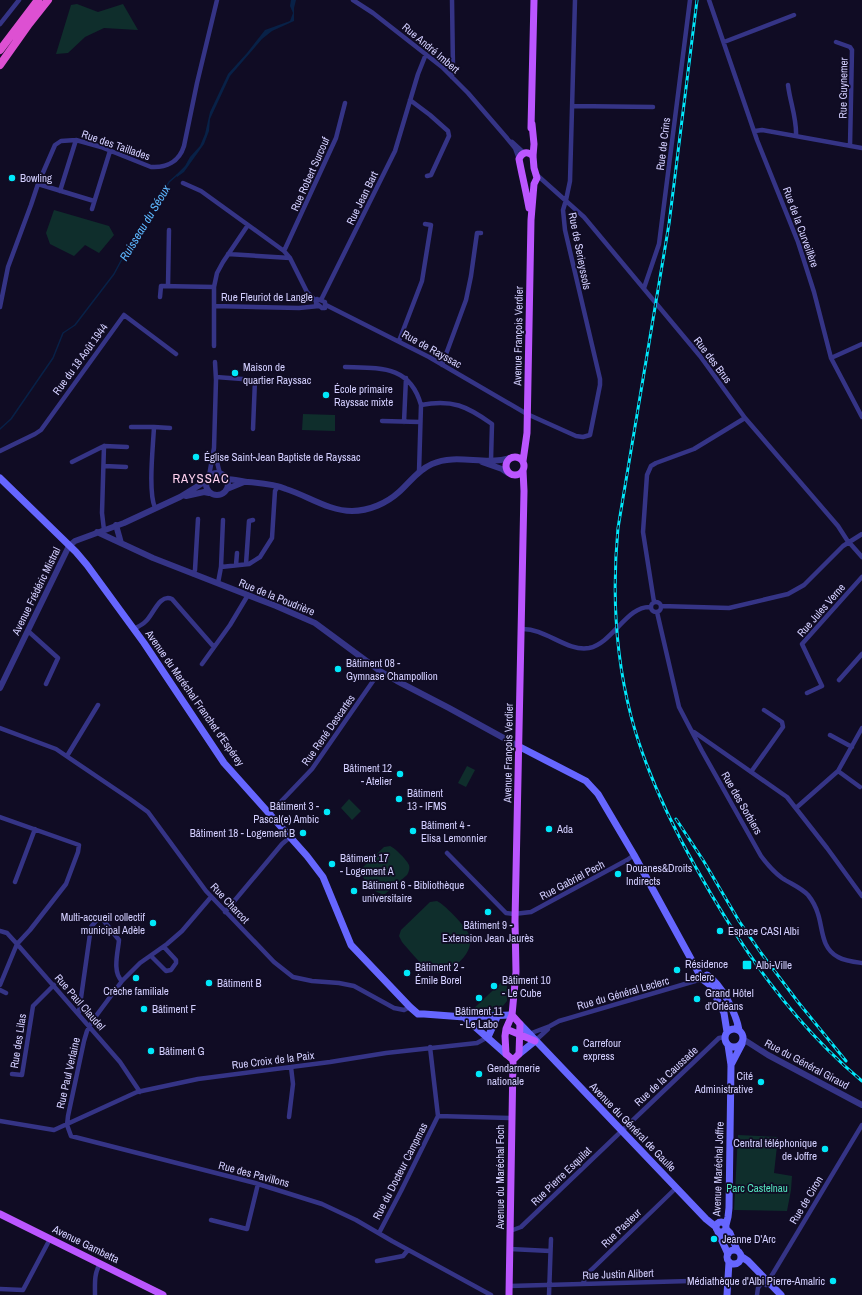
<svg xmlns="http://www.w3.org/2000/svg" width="862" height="1295" viewBox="0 0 862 1295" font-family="'Archivo Narrow',sans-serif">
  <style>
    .green { fill: #0f2e2c }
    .water { fill: #082147 }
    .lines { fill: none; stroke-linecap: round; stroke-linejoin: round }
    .stream { stroke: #082147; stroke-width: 1.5 }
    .minor { stroke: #353486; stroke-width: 4.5 }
    .tertiary { stroke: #353486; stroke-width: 6 }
    .secondary { stroke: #66f; stroke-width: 7 }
    .primary { stroke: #bb56ff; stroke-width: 7 }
    .trunk { stroke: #dd50d2; stroke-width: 8 }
    .rail-casing { stroke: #00e8fa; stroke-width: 3 }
    .rail { stroke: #100c24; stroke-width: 1.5; stroke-dasharray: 4.5; stroke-linecap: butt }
    .poi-dot { fill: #00e8fa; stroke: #100c24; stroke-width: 1.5 }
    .labels { text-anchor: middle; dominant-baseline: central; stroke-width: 3.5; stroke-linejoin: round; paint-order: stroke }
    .street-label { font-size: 11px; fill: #d3cfff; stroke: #100c24 }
    .poi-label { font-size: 11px; fill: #d3cfff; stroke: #100c24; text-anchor: start }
    .park-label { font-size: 11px; fill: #54e6be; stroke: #100c24 }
    .water-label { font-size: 12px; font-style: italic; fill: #5db8ff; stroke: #100c24 }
    .quarter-label { font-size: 13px; letter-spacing: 1px; fill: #ffd1ef; stroke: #100c24 }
  </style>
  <rect width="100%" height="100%" fill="#100c24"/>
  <path class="green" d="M 77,4 L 98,12 L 123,4 L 138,30 L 104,28 L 85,37 L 68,53 L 56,54 L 71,5 Z
    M 54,210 L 109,226 L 114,235 L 99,253 L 85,245 L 74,256 L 50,244 L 46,233 Z
    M 303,414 L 335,415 L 335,431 L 302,430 Z
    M 467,766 L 475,770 L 466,787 L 458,783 Z
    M 349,799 L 361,811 L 352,820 L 341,808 Z
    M 390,846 C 395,848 407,860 409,865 C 410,868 409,872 407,875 L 385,894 C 375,895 359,878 362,868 L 384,847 Z
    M 437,901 C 445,905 462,923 467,931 C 469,933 470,940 470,943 C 470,957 444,980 430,971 C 424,968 408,949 402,942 L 399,936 L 401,930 L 430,902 Z
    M 507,977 L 507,1001 L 497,1013 L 487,1013 L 471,1011 Z
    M 738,1135 L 778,1137 L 774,1173 L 792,1176 L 791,1190 L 787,1211 L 734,1210 Z"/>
  <path class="water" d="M 291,0 L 296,0 L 294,8 L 294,21 L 272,31 L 262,39 L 230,76 L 210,119 L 209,131 L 204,144 L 184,172 L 177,177 L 176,175 L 185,166 L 190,157 L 200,146 L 205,134 L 210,112 L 228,74 L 247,53 L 265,30 L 290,21 L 293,13 L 290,6 Z"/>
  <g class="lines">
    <path class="stream" d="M 0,429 L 11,419 L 53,358 L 63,333 L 75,325 L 114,274 L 122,259 L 147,223 L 169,182 L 177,175"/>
    <path class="minor" d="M 353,0 L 373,13 L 442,67 L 468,93 L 506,137 L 515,148 L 519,159
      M 709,0 L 757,140 L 798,242 L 814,292 L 831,358 L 862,417
      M 0,24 L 19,0
      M 724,42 L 794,15
      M 836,42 L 850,47 L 852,50 L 850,146
      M 452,77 L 453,68 L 452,0
      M 788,85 C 790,102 797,119 796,136
      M 410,100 L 430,115 L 448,131 L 449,136 L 431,175 L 427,176
      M 573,106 L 653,107
      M 755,131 L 762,130 L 862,148
      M 512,142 L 524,153
      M 537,175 L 584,217 L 700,356 L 745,418 L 838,526 L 847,540 L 862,557
      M 183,183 L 201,191 L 284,251 L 290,258 L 307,292 L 316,301
      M 38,184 L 94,201
      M 60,191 L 76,140
      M 92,209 L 110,151
      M 284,251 L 336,138 L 345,103
      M 228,254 L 290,258
      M 168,286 L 169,230
      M 644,288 L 659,244 L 690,0
      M 160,297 L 161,286 L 214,287
      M 317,299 L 325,302 L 325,308 L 322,308 L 316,303 Z
      M 321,300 L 395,151 L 418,74 L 426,54
      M 326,305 L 429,357 L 527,414 L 576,436 L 583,437 L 590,435 L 600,385 L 600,379 L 565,230 L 563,210 L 566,200 L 570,181 L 575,0
      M 214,306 L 299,308 L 319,306
      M 0,307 L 8,267 L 31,205 L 38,184 L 55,145 L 61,141 L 76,140 L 101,147 L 151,167 C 166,168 179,162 184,146 L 197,83 L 217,0
      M 399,341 L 422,281 L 431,225 L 425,224
      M 214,346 L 214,287 L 217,273 L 223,262 L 248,225
      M 831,358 L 862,344
      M 442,365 L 466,300 L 471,276 L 477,233 L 481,233
      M 345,367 C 380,368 410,365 421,405
      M 216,377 L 255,380 L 253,429
      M 382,421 L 420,422
      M 404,422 L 406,378
      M 131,427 L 154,427 C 153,448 148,491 155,508
      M 154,427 L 170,428
      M 104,446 L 127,447
      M 0,451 L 35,434 L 41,430 L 124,315 L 176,354
      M 215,454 L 220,474
      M 72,462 L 104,446 L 102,513 L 104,530
      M 104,466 L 126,467
      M 419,472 L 421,405 C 452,399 467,406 492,424 L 491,460
      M 209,476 L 214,448 L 216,380 L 215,362
      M 246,564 L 249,521 L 253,520
      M 236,565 L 237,553
      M 221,567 L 223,520
      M 193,574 L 195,570 L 198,519
      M 218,583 L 221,567 L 249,564 L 260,557 L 272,538 L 275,491 L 278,486
      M 654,602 L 643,532 L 647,475 L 651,466 L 656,463 L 694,449 L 745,418
      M651 607a5 5 0 1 1 10 0a5 5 0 1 1-10 0Z
      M 661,606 L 729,608 L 788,594 L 804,585 L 843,546 L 862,534
      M 657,612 L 679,707 L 702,751 L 761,856 C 767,864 774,872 782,878 C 791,884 800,887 808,895 C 812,900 816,907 818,914 C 823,929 821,948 838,957 C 845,961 854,962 862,963
      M 134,629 C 137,627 142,625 145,622 C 153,616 159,593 172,599 L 214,647
      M 522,629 C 545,628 567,652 589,648 C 613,643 627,605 651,607
      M 28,631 L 58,658 L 46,684
      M 202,664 L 230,625 L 248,595
      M 839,680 L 862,654
      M 807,693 L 822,686 L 802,644 L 862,577
      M 0,728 L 56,749 L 130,799 L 148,812 L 206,891 L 274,962 L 293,977 L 312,981 L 339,983 L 354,986 L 394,1008 L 404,1010 L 410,1007
      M 694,732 L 787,797 L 827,848 L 862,896
      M 830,735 L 852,747
      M 67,756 L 98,705
      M 838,771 L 860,787
      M 751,772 L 783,727 L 782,722 L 764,710
      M 796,808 L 838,771 L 862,728
      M 269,814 L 312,769 L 380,671
      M 0,817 L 79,845 L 78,852 L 66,884 L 30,930 L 17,944 L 0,985
      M 447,853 L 506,913 L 514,914 L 531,912 L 627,860 L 634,855
      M 15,882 L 35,829
      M 211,897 L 182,931 L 167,944 L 140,963 L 122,981 L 93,1020 L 87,1031 L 84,1041 L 68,1116 L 67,1125 L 71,1136 L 255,1183 L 322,1204 L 356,1220 L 392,1241 L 491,1295
      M 225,912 L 282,844 L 289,838
      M 0,931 L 7,933 L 17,944 L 120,1062 L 140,1092
      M 151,956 L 166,971 L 171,970 L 176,963 L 176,960 L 164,947
      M 0,990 L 6,993
      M 79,1012 L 91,927 L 100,916 L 119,940 C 118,952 112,972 122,981
      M 529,1034 L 550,1026 L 559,1021 L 702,979
      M 535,1041 L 548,1029
      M 12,1074 L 22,1075 L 33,1006 L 54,985
      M 438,1116 L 511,1118
      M 289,1117 L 293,1084 L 291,1067
      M 0,1121 L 54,1130 L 137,1092 L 198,1079 L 330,1062 L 386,1053 L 477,1043 L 488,1037
      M 211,1220 L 247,1229 L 258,1184
      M 510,1231 L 521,1227 L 719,1038 L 725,1037
      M 379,1233 L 401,1191 L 438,1116 L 430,1047
      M 510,1249 L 550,1251
      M 377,1261 L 403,1256 L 408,1250
      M 583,1284 L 586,1275 L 676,1188
      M 766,1285 L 862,1125
      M 509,1286 L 727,1280
      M 0,1289 L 23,1290 L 50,1239
      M 95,1295 C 95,1284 94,1273 100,1264
      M 549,1295 L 551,1239
      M 757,1295 L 758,1288 L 763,1281"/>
    <path class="tertiary" d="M 482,462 L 502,469 L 508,473
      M206 484a11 11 0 1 1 22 0a11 11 0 1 1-22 0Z
      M 226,479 C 233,479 240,481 247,482 C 260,483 274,484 286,489 C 308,496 329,511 352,511 C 369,511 387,503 399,492 C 410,482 418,470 432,464 C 457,453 484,466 510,458
      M 227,489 L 244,482
      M 186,496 L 204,492 L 209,493
      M 116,525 L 121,543
      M 97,532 L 153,558 L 276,606 L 315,623 L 380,671 L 397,681 L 449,708 L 520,747
      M 0,688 L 69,546 L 75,541 L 124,523 L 180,497 L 206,481
      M 743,1039 L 768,1055 L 862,1105"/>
    <path class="secondary" d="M 0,478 L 76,552 L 87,565 L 144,643 L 224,763 L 307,856 L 323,877 L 351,945 L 410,1007 L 418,1014 L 424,1014 L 464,1017 L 512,1015
      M 520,747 L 586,781 L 598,794 L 634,855 L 702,979 L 710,985 L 724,1013 L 727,1032
      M 702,979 L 707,975 C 722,985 736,1013 739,1030
      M 464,1017 L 506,1054
      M 520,1024 L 706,1219 L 716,1227
      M725 1038a9 9 0 1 1 18 0a9 9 0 1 1-18 0Z
      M 488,1037 L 497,1017
      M 519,1054 L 535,1041
      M 731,1065 L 742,1044
      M716 1227a5 5 0 1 1 10 0a5 5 0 1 1-10 0Z
      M 726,1225 L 728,1217 L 729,1208 L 731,1065 L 728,1045
      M 726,1229 L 730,1233 L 737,1250
      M 718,1232 L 728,1254
      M727 1257a7 7 0 1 1 14 0a7 7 0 1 1-14 0Z
      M 742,1257 L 748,1261 L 781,1295
      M 727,1295 L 729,1262"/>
    <path class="primary" d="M 531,128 L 534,0
      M 529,208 C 526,191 522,175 519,159 C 522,152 527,151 533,156
      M506 466a9 9 0 1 1 18 0a9 9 0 1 1-18 0Z
      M 523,461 L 527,433 L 531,220 L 534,184 L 537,178 L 534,168 L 533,156 L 534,144 L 532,124
      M 512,1015 L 520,1024 L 519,1054 L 513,1060
      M 506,1029 L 535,1041
      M 513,1060 L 506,1054 L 505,1036 L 506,1029 L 512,1015 L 516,972 L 515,921 L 524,491 L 523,470
      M 0,1214 L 163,1295
      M 509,1295 L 513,1060"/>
    <path class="trunk" d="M 0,50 L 38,0
      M 0,65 L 29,24 L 48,0"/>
    <defs>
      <path id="rail" d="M 697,0 L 669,224 L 618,528 C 612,591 615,654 631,716 C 645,769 668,818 695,866 C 739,945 792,1023 862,1081
        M 676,819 L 703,860 L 739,921 L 761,953 L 798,1002 L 846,1061"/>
    </defs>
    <use href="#rail" class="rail-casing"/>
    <use href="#rail" class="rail"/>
  </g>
  <g class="poi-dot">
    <circle cx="12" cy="178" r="4"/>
    <circle cx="235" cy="373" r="4"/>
    <circle cx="326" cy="395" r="4"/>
    <circle cx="196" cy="457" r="4"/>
    <circle cx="338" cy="669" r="4"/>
    <circle cx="400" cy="774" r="4"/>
    <circle cx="399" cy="799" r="4"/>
    <circle cx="327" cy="812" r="4"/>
    <circle cx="549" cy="829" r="4"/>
    <circle cx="413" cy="831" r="4"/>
    <circle cx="303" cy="833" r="4"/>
    <circle cx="332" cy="864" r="4"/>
    <circle cx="618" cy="874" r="4"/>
    <circle cx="354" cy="891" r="4"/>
    <circle cx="488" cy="912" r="4"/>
    <circle cx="153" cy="923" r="4"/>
    <circle cx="720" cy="931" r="4"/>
    <rect x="742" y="960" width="10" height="10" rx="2"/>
    <circle cx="677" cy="970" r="4"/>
    <circle cx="407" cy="973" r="4"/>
    <circle cx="136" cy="978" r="4"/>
    <circle cx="209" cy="983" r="4"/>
    <circle cx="494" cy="986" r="4"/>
    <circle cx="479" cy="998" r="4"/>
    <circle cx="697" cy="999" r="4"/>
    <circle cx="144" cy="1009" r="4"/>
    <circle cx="575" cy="1049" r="4"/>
    <circle cx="151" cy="1051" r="4"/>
    <circle cx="479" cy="1074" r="4"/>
    <circle cx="761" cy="1082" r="4"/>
    <circle cx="825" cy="1149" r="4"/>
    <circle cx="714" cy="1239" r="4"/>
    <circle cx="833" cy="1281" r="4"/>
  </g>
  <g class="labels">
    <g class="street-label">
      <text transform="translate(431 48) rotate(40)">Rue André Imbert</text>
      <text transform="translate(843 88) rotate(-89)">Rue Guynemer</text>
      <text transform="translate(663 144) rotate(-83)">Rue de Crins</text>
      <text transform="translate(116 145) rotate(19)">Rue des Taillades</text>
      <text transform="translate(310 174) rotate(-66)">Rue Robert Surcouf</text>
      <text transform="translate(362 198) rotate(-64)">Rue Jean Bart</text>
      <text transform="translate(801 227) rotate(70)">Rue de la Curveillère</text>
      <text transform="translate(580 251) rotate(79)">Rue de Serieyssols</text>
      <text x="267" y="297">Rue Fleuriot de Langle</text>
      <text transform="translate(518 336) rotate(-89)">Avenue François Verdier</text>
      <text transform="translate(432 349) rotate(29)">Rue de Rayssac</text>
      <text transform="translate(80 359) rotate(-54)">Rue du 18 Août 1944</text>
      <text transform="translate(713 360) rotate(53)">Rue des Brus</text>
      <text transform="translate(36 591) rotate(-64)">Avenue Frédéric Mistral</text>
      <text transform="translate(277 597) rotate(22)">Rue de la Poudrière</text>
      <text transform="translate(821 610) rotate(-49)">Rue Jules Verne</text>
      <text transform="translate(195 698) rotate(55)">Avenue du Maréchal Franchet d'Espérey</text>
      <text transform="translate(328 730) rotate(-55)">Rue René Descartes</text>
      <text transform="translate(508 753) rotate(-89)">Avenue François Verdier</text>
      <text transform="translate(742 803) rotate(60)">Rue des Sorbiers</text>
      <text transform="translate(572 880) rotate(-28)">Rue Gabriel Pech</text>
      <text transform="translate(230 903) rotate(47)">Rue Charcot</text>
      <text transform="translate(623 993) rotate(-16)">Rue du Général Leclerc</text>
      <text transform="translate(80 1002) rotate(49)">Rue Paul Claudel</text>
      <text transform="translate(18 1041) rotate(-81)">Rue des Lilas</text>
      <text transform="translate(273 1060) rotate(-7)">Rue Croix de la Paix</text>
      <text transform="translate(807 1064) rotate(28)">Rue du Général Giraud</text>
      <text transform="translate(68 1073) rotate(-77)">Rue Paul Verlaine</text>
      <text transform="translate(666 1076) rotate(-43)">Rue de la Caussade</text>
      <text transform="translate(633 1127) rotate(46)">Avenue du Général de Gaulle</text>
      <text transform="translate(718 1169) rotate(-88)">Avenue Maréchal Joffre</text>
      <text transform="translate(400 1171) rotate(-63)">Rue du Docteur Campmas</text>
      <text transform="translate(254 1174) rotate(15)">Rue des Pavillons</text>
      <text transform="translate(561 1176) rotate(-44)">Rue Pierre Esquilat</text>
      <text transform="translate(500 1177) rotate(-90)">Avenue du Maréchal Foch</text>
      <text transform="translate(806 1200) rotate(-59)">Rue de Ciron</text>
      <text transform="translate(621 1228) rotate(-44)">Rue Pasteur</text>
      <text transform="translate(86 1244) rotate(26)">Avenue Gambetta</text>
      <text transform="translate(618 1274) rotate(-2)">Rue Justin Alibert</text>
    </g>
    <g class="poi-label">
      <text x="20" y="178">Bowling</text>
      <text x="243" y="367">Maison de<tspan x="243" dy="13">quartier Rayssac</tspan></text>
      <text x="334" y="389">École primaire<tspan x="334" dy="13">Rayssac mixte</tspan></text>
      <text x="204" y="457">Église Saint-Jean Baptiste de Rayssac</text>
      <text x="346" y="663">Bâtiment 08 -<tspan x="346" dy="13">Gymnase Champollion</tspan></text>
      <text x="392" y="768" text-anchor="end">Bâtiment 12<tspan x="392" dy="13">- Atelier</tspan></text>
      <text x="407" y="793">Bâtiment<tspan x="407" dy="13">13 - IFMS</tspan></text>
      <text x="319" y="806" text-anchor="end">Bâtiment 3 -<tspan x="319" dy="13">Pascal(e) Ambic</tspan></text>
      <text x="421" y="825">Bâtiment 4 -<tspan x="421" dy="13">Elisa Lemonnier</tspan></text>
      <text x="557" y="829">Ada</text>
      <text x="295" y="833" text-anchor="end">Bâtiment 18 - Logement B</text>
      <text x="340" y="858">Bâtiment 17<tspan x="340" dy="13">- Logement A</tspan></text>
      <text x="626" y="868">Douanes&amp;Droits<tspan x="626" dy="13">Indirects</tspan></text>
      <text x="362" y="885">Bâtiment 6 - Bibliothèque<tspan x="362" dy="13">universitaire</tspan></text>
      <text x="145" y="917" text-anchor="end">Multi-accueil collectif<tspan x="145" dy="13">municipal Adèle</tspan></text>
      <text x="488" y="925" text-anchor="middle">Bâtiment 9 -<tspan x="488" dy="13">Extension Jean Jaurès</tspan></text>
      <text x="728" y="931">Espace CASI Albi</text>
      <text x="685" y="964">Résidence<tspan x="685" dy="13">Leclerc</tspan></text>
      <text x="756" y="965">Albi-Ville</text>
      <text x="415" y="967">Bâtiment 2 -<tspan x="415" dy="13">Émile Borel</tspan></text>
      <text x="502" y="980">Bâtiment 10<tspan x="502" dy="13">- Le Cube</tspan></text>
      <text x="217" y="983">Bâtiment B</text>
      <text x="136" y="991" text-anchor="middle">Crèche familiale</text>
      <text x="705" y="993">Grand Hôtel<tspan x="705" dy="13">d'Orléans</tspan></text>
      <text x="152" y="1009">Bâtiment F</text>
      <text x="479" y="1011" text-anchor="middle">Bâtiment 11<tspan x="479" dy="13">- Le Labo</tspan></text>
      <text x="583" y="1043">Carrefour<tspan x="583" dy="13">express</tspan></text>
      <text x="159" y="1051">Bâtiment G</text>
      <text x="487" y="1068">Gendarmerie<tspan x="487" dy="13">nationale</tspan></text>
      <text x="753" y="1076" text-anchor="end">Cité<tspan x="753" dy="13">Administrative</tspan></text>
      <text x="817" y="1143" text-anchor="end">Central téléphonique<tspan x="817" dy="13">de Joffre</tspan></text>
      <text x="722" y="1239">Jeanne D'Arc</text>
      <text x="825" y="1281" text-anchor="end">Médiathèque d'Albi Pierre-Amalric</text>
    </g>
    <g class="park-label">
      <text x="757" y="1188">Parc Castelnau</text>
    </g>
    <g class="water-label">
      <text transform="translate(145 223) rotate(-59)">Ruisseau du Séoux</text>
    </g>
    <g class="quarter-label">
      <text x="201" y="478">RAYSSAC</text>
    </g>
  </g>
</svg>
